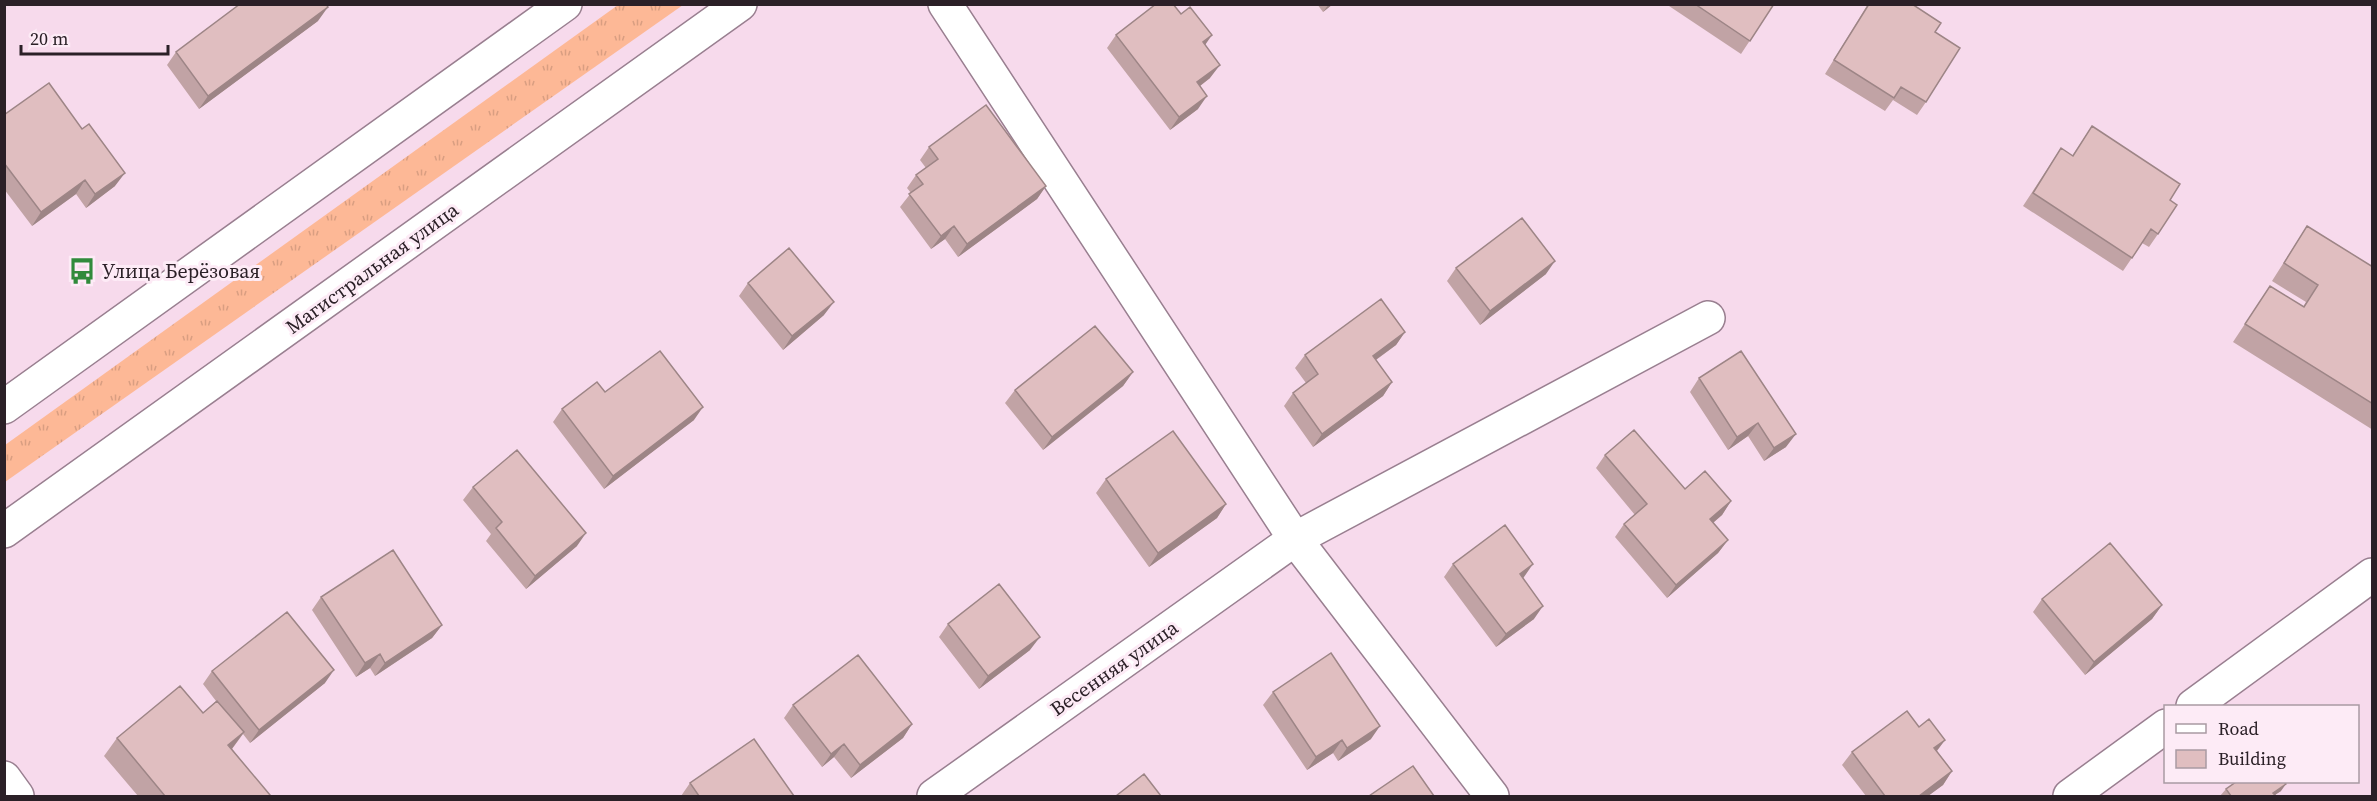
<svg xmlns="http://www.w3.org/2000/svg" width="2377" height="801" viewBox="0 0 2377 801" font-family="'Source Serif 4',serif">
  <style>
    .grass { fill: url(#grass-tufts) }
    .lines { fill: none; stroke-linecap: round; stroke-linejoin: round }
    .minor-casing { stroke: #997f90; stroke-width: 36 }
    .secondary-casing { stroke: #997f90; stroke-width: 36 }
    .minor { stroke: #fff; stroke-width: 33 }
    .secondary { stroke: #fff; stroke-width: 33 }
    .wall { fill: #c1a3a5 }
    .shaded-wall { fill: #9d8586 }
    .building { fill: #e0bec0; stroke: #9d8586; stroke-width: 1.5 }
    .labels { text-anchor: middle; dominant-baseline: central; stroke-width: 6; stroke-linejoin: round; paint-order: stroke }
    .street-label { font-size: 20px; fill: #2b2027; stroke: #fdebf6 }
    .poi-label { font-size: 20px; fill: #2b2027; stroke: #fdebf6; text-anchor: start }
  </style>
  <defs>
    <pattern id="grass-tufts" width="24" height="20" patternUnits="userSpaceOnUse" patternTransform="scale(1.5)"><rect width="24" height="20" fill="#fdb896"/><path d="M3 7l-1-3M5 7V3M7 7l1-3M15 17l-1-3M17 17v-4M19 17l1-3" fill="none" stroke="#d99e81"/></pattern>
  </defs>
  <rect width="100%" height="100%" fill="#f7daec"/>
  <path class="grass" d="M 618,5 L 683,5 L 5,482 L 5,445 Z"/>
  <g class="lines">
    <defs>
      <path id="minor" d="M 945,4 L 1295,539 L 1492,796
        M 2193,706 L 2372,575
        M 4,778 L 17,796
        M 934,796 L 1295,539 L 1708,318
        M 2070,796 L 2166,726"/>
      <path id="secondary" d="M 4,407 L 565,4
        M 4,531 L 740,4"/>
    </defs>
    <use href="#minor" class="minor-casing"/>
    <use href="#secondary" class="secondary-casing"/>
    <use href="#minor" class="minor"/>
    <use href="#secondary" class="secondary"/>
  </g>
  <path class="wall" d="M 1317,4 L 1333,4 L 1323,12 Z
    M 1666,4 L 1774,4 L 1741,54 Z
    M 1868,4 L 1912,4 L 1935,32 L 1926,102 L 1917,115 L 1893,100 L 1885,111 L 1825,74 Z
    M 318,21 L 199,109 L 167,65 L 176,52 Z
    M 1116,35 L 1205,45 L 1210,78 L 1200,86 L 1198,109 L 1170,130 L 1107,48 Z
    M 4,115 L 115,186 L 86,208 L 76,194 L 32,226 L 4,189 Z
    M 2092,126 L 2170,200 L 2158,234 L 2149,247 L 2142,243 L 2123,271 L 2023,206 L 2061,148 L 2072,156 Z
    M 929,147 L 1046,186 L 1037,199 L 958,257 L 945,239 L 931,249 L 900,207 L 911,193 L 907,188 L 916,175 L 926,168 L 920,160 Z
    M 2307,226 L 2373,267 L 2373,430 L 2233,342 L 2270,286 L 2303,307 L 2306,302 L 2272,281 Z
    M 1456,268 L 1546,274 L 1480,325 L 1447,281 Z
    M 748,283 L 824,315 L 783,350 L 739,296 Z
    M 1405,332 L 1396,345 L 1376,360 L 1392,382 L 1383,396 L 1313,447 L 1284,406 L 1293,393 L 1306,383 L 1295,368 L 1305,355 Z
    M 1741,351 L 1786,447 L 1764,461 L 1748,436 L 1728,450 L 1690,392 L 1699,378 Z
    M 1133,372 L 1123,386 L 1043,450 L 1005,403 L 1015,390 Z
    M 605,392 L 694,420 L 604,489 L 553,422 L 562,409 Z
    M 1605,455 L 1685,489 L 1731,501 L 1722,515 L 1713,523 L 1728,540 L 1718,553 L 1667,598 L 1615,537 L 1624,524 L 1635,515 L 1596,468 Z
    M 1106,479 L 1226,504 L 1217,518 L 1149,567 L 1096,493 Z
    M 473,487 L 577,546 L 526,589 L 486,541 L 491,534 L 463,500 Z
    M 1453,564 L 1524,577 L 1523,578 L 1534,619 L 1496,647 L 1444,577 Z
    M 321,597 L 442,625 L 432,638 L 375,676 L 370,668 L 356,677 L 312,610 Z
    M 2042,599 L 2162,605 L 2152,619 L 2085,675 L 2033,612 Z
    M 948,624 L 1030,650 L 979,689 L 939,637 Z
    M 212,671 L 325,683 L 250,743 L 243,734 L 232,749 L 269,796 L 138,796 L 104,756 L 117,738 L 203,713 L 216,701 L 203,684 Z
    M 1273,692 L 1371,739 L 1338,761 L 1333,753 L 1307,770 L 1263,705 Z
    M 793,705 L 912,724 L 903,738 L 851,778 L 834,757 L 822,767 L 784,718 Z
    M 1919,727 L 1945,740 L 1937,751 L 1952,771 L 1943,785 L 1928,796 L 1866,796 L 1842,765 L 1852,752 Z
    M 690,783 L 794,796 L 681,796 Z
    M 2226,789 L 2281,791 L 2275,795 L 2276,796 L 2220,796 Z"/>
  <path class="shaded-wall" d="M 1329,4 L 1333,4 L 1323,12 Z
    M 328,7 L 318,21 L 199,109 L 208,96 Z
    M 1212,35 L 1203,48 L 1203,42 Z
    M 1220,65 L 1210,78 L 1187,96 L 1197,82 Z
    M 1207,96 L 1198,109 L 1170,130 L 1179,117 Z
    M 125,173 L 115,186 L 86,208 L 95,194 Z
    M 85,180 L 76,194 L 32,226 L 41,212 Z
    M 1046,186 L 1037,199 L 958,257 L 967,244 Z
    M 954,226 L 945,239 L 931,249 L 941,236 Z
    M 1555,261 L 1546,274 L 1480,325 L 1490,311 Z
    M 834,302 L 824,315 L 783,350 L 792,336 Z
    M 1405,332 L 1396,345 L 1363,369 L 1373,356 Z
    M 1133,372 L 1123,386 L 1043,450 L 1052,437 Z
    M 1392,382 L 1383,396 L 1313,447 L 1322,434 Z
    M 703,407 L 694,420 L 604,489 L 613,476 Z
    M 1758,423 L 1748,436 L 1728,450 L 1737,437 Z
    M 1796,434 L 1786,447 L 1764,461 L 1774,448 Z
    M 1731,501 L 1722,515 L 1701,533 L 1710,519 Z
    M 1226,504 L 1217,518 L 1149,567 L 1158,553 Z
    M 586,533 L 577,546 L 526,589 L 535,576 Z
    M 1728,540 L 1718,553 L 1667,598 L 1676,585 Z
    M 1533,564 L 1524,577 L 1511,587 L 1520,574 Z
    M 2162,605 L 2152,619 L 2085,675 L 2094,662 Z
    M 1543,606 L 1534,619 L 1496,647 L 1506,634 Z
    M 442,625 L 432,638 L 375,676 L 385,663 Z
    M 1040,637 L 1030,650 L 979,689 L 988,676 Z
    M 380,654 L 370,668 L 356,677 L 365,663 Z
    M 334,670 L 325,683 L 250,743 L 259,730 Z
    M 912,724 L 903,738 L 851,778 L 860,765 Z
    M 1380,726 L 1371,739 L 1338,761 L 1347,748 Z
    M 244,732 L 231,750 L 228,745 Z
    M 1342,740 L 1333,753 L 1307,770 L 1316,757 Z
    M 1945,740 L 1935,753 L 1934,748 Z
    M 844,744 L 834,757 L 822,767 L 831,754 Z
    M 1952,771 L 1943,785 L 1928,796 L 1919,796 Z
    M 2286,784 L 2281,791 L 2273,796 L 2273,793 Z"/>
  <path class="building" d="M 240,4 L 326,4 L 328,7 L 208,96 L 176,52 Z
    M 1156,4 L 1173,4 L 1181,14 L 1190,7 L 1212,35 L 1203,42 L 1220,65 L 1197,82 L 1207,96 L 1179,117 L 1116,35 Z
    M 1695,4 L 1774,4 L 1750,41 Z
    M 1869,4 L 1912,4 L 1941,23 L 1935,32 L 1960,48 L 1926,102 L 1901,87 L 1894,98 L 1834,60 Z
    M 49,83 L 82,129 L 89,124 L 125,173 L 95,194 L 85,180 L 41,212 L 4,163 L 4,115 Z
    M 986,105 L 1046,186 L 967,244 L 954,226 L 941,236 L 909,194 L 923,184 L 916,175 L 938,159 L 929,147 Z
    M 2092,126 L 2180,184 L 2170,200 L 2177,205 L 2158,234 L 2151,229 L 2132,258 L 2033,193 L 2061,148 L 2073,156 Z
    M 1522,218 L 1555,261 L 1490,311 L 1456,268 Z
    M 2307,226 L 2373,267 L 2373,404 L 2245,324 L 2270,286 L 2304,307 L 2318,285 L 2284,263 Z
    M 789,248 L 834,302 L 792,336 L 748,283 Z
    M 1381,299 L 1405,332 L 1373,356 L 1392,382 L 1322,434 L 1293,393 L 1318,374 L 1305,355 Z
    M 1095,326 L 1133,372 L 1052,437 L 1015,390 Z
    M 660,351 L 703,407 L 613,476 L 562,409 L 597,382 L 605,392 Z
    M 1741,351 L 1796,434 L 1774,448 L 1758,423 L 1737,437 L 1699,378 Z
    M 1634,430 L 1685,489 L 1705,471 L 1731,501 L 1710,519 L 1728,540 L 1676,585 L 1624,524 L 1647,504 L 1605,455 Z
    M 1173,431 L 1226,504 L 1158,553 L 1106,479 Z
    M 517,450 L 586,533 L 535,576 L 496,528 L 502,522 L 473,487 Z
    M 1505,525 L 1533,564 L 1520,574 L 1543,606 L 1506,634 L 1453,564 Z
    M 2110,543 L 2162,605 L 2094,662 L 2042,599 Z
    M 393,550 L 442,625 L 385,663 L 380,654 L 365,663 L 321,597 Z
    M 999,584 L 1040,637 L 988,676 L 948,624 Z
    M 287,612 L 334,670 L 259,730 L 212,671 Z
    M 1331,653 L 1380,726 L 1347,748 L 1342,740 L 1316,757 L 1273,692 Z
    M 858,655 L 912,724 L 860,765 L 844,744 L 831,754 L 793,705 Z
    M 180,686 L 203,713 L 217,701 L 244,732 L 228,745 L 270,795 L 269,796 L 165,796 L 117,738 Z
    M 1907,711 L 1919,727 L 1929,719 L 1945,740 L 1934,748 L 1952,771 L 1919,796 L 1885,796 L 1852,752 Z
    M 754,739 L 794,796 L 699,796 L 690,783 Z
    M 1413,766 L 1434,796 L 1369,796 Z
    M 1144,774 L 1161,796 L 1116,796 Z
    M 2236,782 L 2284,782 L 2286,784 L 2273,793 L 2276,796 L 2231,796 L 2226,789 Z"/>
  <defs>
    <symbol id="bus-bare" viewBox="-9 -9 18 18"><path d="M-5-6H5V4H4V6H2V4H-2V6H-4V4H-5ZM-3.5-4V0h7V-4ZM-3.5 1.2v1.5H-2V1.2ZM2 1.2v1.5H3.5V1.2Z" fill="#308a3b" stroke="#fdebf6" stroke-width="2.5" paint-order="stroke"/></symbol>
  </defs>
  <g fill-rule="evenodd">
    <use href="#bus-bare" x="63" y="252" width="38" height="38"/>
  </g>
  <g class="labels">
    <g class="street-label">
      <text transform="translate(372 268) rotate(-36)">Магистральная улица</text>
      <text transform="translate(1114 668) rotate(-35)">Весенняя улица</text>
    </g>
    <g class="poi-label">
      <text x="102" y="271">Улица Берёзовая</text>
    </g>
  </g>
  <rect width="2377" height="801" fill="none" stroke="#2b2027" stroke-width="12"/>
  <rect x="2164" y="705" width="195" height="78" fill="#fdebf6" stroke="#a99aa3" stroke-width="1.5"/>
  <rect x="2176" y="724" width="30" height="9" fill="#ffffff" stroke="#a99aa3" stroke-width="1.5"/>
  <text x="2218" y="735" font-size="18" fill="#2b2027">Road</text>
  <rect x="2176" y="750" width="30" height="18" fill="#e0bec0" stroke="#a99aa3" stroke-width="1.5"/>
  <text x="2218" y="765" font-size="18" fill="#2b2027">Building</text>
  <path d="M21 45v9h147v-9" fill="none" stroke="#2b2027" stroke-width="3"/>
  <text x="30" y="45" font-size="18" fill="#2b2027" stroke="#fdebf6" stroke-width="4.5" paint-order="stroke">20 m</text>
</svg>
